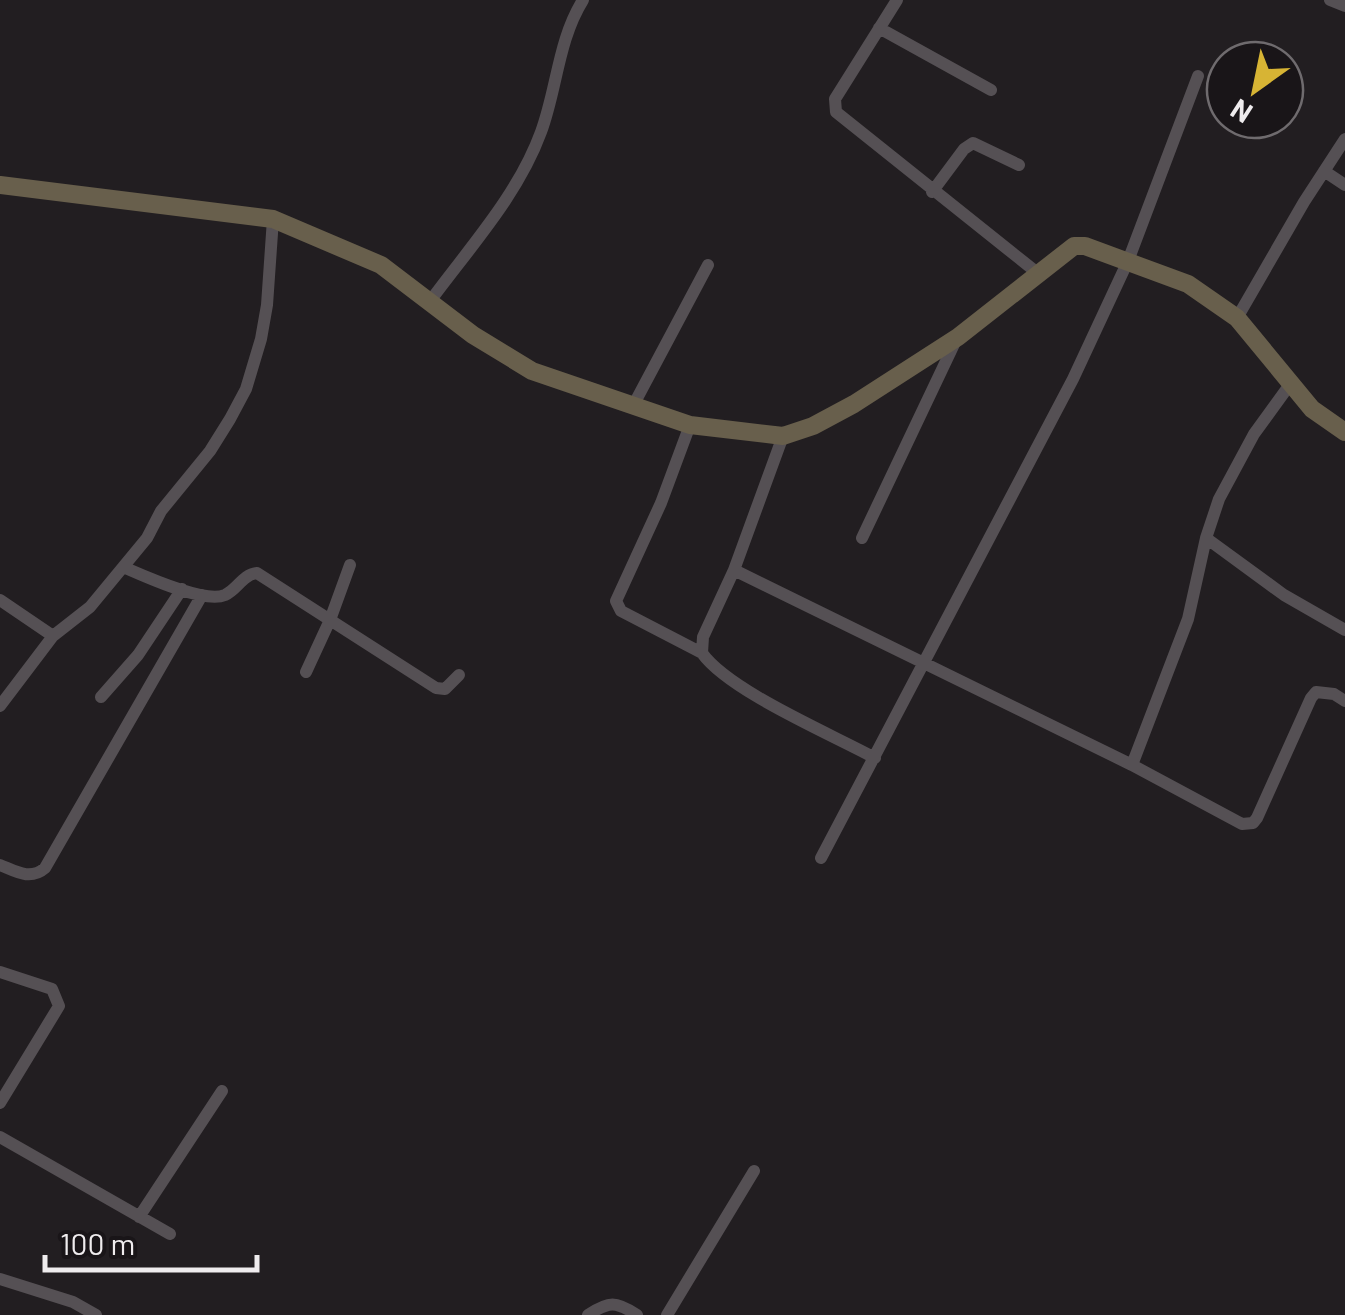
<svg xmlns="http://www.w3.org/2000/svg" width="1345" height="1315" viewBox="0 0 1345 1315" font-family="Barlow,sans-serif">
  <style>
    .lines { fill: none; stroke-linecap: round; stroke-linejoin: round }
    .street { stroke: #555054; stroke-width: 12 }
    .secondary { stroke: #685f4c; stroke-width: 18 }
  </style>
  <rect width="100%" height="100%" fill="#221e21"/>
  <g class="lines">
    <path class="street" d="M 897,0 L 835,99 L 836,112 L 1040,275
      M 1330,0 L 1345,6
      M 879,28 L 991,90
      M 1324,171 L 1345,185
      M 932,192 L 964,149 L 973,143 L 1019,165
      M 431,300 C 470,247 518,195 541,132 C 557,89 558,40 583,0
      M 1237,318 L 1304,202 L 1345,139
      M 634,404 L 708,265
      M 690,425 L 661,503 L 616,601 L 621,611 L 702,653
      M 783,436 L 734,570 L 703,637 L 702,653 C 729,691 831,734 875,758
      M 862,538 L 957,338
      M 1206,538 L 1284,595 L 1345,630
      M 123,567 C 144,576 204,604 225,595 C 238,589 242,575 257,573 L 436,688 L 445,689 L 459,675
      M 734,570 L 1132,765 L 1242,824 L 1253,823 L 1257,818 L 1311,698 L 1316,692 L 1334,694 L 1345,701
      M 0,600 L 53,636
      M 306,672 L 330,620 L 350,565
      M 101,697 L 138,655 L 182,589
      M 0,706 L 53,636 L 90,607 L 147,538 L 161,511 L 210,451 L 230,419 L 246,389 L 261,339 L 267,305 L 273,219
      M 1132,765 L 1188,619 L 1206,538 L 1219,499 L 1254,434 L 1291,383
      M 821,858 L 1073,379 L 1128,261 L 1198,76
      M 0,865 C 15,871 30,881 45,868 L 202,595
      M 0,972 L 52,989 L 59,1006 L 0,1103
      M 0,1137 L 170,1234
      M 139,1217 L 222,1091
      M 0,1279 L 73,1302 L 96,1315
      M 588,1315 C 609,1301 616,1301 637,1315
      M 667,1315 L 754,1171"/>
    <path class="secondary" d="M 0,185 L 273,219 L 381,265 L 473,335 L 532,371 L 690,425 L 783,436 L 813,426 L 854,404 L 958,337 L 1074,246 L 1085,246 L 1188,284 L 1237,318 L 1312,409 L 1345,432"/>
  </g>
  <g transform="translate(1255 90) rotate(213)"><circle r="48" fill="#191518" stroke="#6f6b6e" stroke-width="2.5"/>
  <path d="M0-8L18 38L0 25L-18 38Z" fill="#d7b434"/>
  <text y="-15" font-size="28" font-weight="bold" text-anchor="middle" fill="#efecee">N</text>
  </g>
  <path d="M45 1255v15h212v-15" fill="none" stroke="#efecee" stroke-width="5"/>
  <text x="60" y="1255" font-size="30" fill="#efecee" stroke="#191518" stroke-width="8" paint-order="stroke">100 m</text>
</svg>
